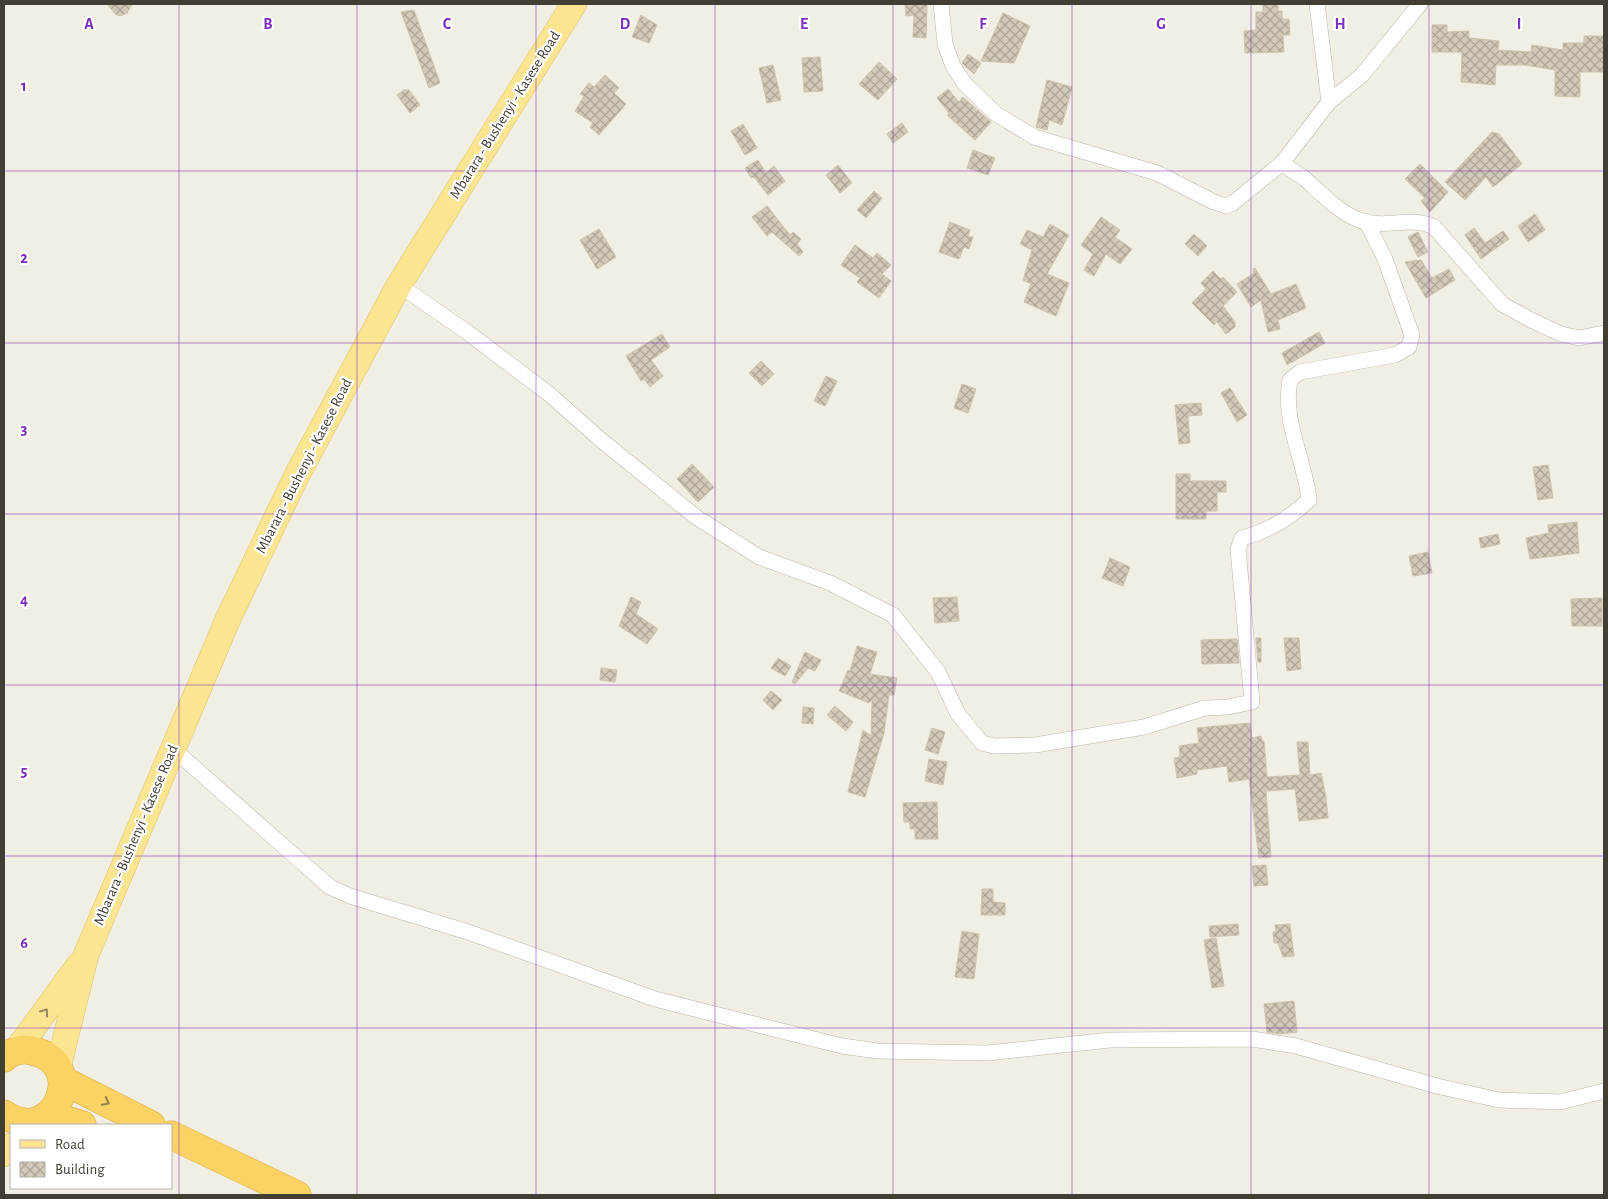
<svg xmlns="http://www.w3.org/2000/svg" width="1608" height="1199" viewBox="0 0 1608 1199" font-family="'Alegreya Sans',sans-serif">
  <style>
    .building { fill: url(#building-cross-hatch); stroke: #cdc2ac }
    .lines { fill: none; stroke-linecap: round; stroke-linejoin: round }
    .street-casing { stroke: #bcb6a6; stroke-width: 16 }
    .primary-casing { stroke: #e0c362; stroke-width: 26 }
    .highway-casing { stroke: #daa835; stroke-width: 29 }
    .street { stroke: #fff; stroke-width: 15 }
    .primary { stroke: #fce591; stroke-width: 25 }
    .highway { stroke: #fbd364; stroke-width: 28 }
    .oneway { stroke: #96895d }
    .oneway2 { stroke: #968149 }
    .grid { fill: none; stroke: #7b2cbf; stroke-width: 1; stroke-opacity: 0.55 }
    .labels { text-anchor: middle; dominant-baseline: central; stroke-width: 4.5; stroke-linejoin: round; paint-order: stroke }
    .street-label { font-size: 15px; fill: #433e33; stroke: #fff }
    .grid-label { font-size: 16px; text-anchor: middle; font-weight: bold; fill: #7b2cbf; stroke: #fff; stroke-width: 4.5; stroke-linejoin: round; paint-order: stroke }
  </style>
  <defs>
    <pattern id="building-cross-hatch" width="8" height="8" patternUnits="userSpaceOnUse" patternTransform="scale(1.25)"><rect width="8" height="8" fill="#d2cab9"/><path d="M0 0l8 8M0 8l8-8" fill="none" stroke="#aca597"/></pattern>
  </defs>
  <rect width="100%" height="100%" fill="#f1eee3"/>
  <path class="building" d="M 107,4 L 132,4 L 127,13 L 120,16 L 115,14 Z
    M 905,4 L 927,4 L 926,38 L 913,37 L 914,15 L 906,16 Z
    M 1263,4 L 1278,4 L 1278,11 L 1282,11 L 1282,19 L 1289,19 L 1290,35 L 1283,35 L 1284,52 L 1245,53 L 1244,31 L 1256,30 L 1256,12 L 1263,12 Z
    M 414,10 L 440,83 L 429,88 L 401,12 Z
    M 1003,13 L 1030,26 L 1014,63 L 981,61 Z
    M 641,15 L 657,25 L 649,43 L 632,37 Z
    M 1432,25 L 1447,25 L 1447,32 L 1469,31 L 1469,38 L 1499,41 L 1498,50 L 1531,52 L 1532,45 L 1563,50 L 1563,43 L 1584,43 L 1584,36 L 1604,36 L 1604,72 L 1580,72 L 1580,97 L 1555,96 L 1555,70 L 1525,65 L 1496,65 L 1495,85 L 1461,82 L 1462,52 L 1432,52 Z
    M 968,54 L 981,63 L 974,74 L 962,63 Z
    M 820,57 L 823,91 L 804,92 L 802,58 Z
    M 879,62 L 897,79 L 878,100 L 859,84 Z
    M 773,65 L 781,100 L 767,103 L 759,68 Z
    M 605,75 L 619,88 L 614,93 L 626,104 L 599,135 L 590,127 L 593,123 L 575,111 L 584,96 L 580,94 L 589,83 L 594,87 Z
    M 1047,80 L 1072,87 L 1062,125 L 1049,120 L 1047,130 L 1036,127 Z
    M 948,89 L 959,102 L 963,97 L 991,122 L 975,140 L 947,115 L 949,113 L 937,98 Z
    M 404,90 L 409,90 L 420,105 L 410,113 L 397,95 Z
    M 902,123 L 908,132 L 893,143 L 887,134 Z
    M 743,124 L 757,148 L 745,155 L 731,131 Z
    M 1492,132 L 1499,134 L 1522,164 L 1493,187 L 1486,177 L 1465,200 L 1445,182 Z
    M 973,150 L 995,158 L 988,175 L 967,168 Z
    M 758,160 L 766,173 L 774,166 L 785,181 L 768,195 L 754,177 L 751,178 L 745,168 Z
    M 1420,164 L 1448,192 L 1430,212 L 1421,201 L 1425,198 L 1405,179 Z
    M 838,165 L 852,183 L 840,193 L 826,175 Z
    M 874,191 L 882,198 L 866,218 L 857,210 Z
    M 767,206 L 790,235 L 793,232 L 801,239 L 797,244 L 803,252 L 799,256 L 772,232 L 767,236 L 752,217 Z
    M 1535,214 L 1545,230 L 1528,242 L 1518,226 Z
    M 1101,217 L 1120,230 L 1115,237 L 1132,249 L 1120,264 L 1106,254 L 1094,276 L 1084,270 L 1093,254 L 1081,245 Z
    M 950,222 L 970,230 L 968,236 L 973,237 L 969,249 L 964,247 L 959,259 L 939,252 Z
    M 1050,224 L 1069,235 L 1047,274 L 1069,283 L 1056,316 L 1024,302 L 1031,284 L 1023,280 L 1032,250 L 1020,244 L 1027,230 L 1043,237 Z
    M 1474,228 L 1485,243 L 1503,231 L 1509,239 L 1481,259 L 1465,235 Z
    M 599,229 L 616,257 L 597,269 L 580,240 Z
    M 1418,232 L 1428,252 L 1418,257 L 1408,237 Z
    M 1194,234 L 1207,246 L 1198,256 L 1185,244 Z
    M 855,245 L 873,258 L 877,253 L 891,265 L 882,274 L 891,281 L 879,298 L 857,282 L 860,278 L 841,265 Z
    M 1421,260 L 1432,278 L 1449,269 L 1455,280 L 1426,298 L 1405,262 Z
    M 1255,268 L 1271,294 L 1296,284 L 1306,308 L 1278,320 L 1280,329 L 1268,332 L 1261,300 L 1251,307 L 1237,284 L 1254,273 L 1253,269 Z
    M 1213,271 L 1221,279 L 1223,277 L 1237,292 L 1223,306 L 1235,322 L 1235,327 L 1226,334 L 1217,322 L 1214,325 L 1192,303 L 1206,289 L 1201,283 Z
    M 1319,332 L 1325,343 L 1287,365 L 1282,353 Z
    M 662,334 L 670,347 L 651,360 L 663,376 L 650,387 L 644,379 L 641,381 L 626,356 Z
    M 761,361 L 774,374 L 762,386 L 749,373 Z
    M 826,376 L 837,381 L 825,406 L 814,401 Z
    M 962,384 L 976,389 L 968,413 L 954,408 Z
    M 1230,388 L 1247,415 L 1237,422 L 1221,393 Z
    M 1201,403 L 1202,415 L 1188,416 L 1190,443 L 1179,444 L 1175,405 Z
    M 692,464 L 714,487 L 698,502 L 677,479 Z
    M 1548,465 L 1553,498 L 1538,500 L 1533,467 Z
    M 1176,474 L 1190,474 L 1190,481 L 1226,481 L 1226,492 L 1217,492 L 1217,511 L 1206,511 L 1206,519 L 1176,519 Z
    M 1577,522 L 1579,553 L 1530,559 L 1526,538 L 1549,533 L 1548,525 Z
    M 1498,534 L 1500,544 L 1481,548 L 1479,538 Z
    M 1428,552 L 1432,573 L 1413,576 L 1409,556 Z
    M 1110,558 L 1130,567 L 1123,586 L 1102,578 Z
    M 631,597 L 641,602 L 636,614 L 658,629 L 647,644 L 619,626 Z
    M 957,597 L 959,621 L 935,623 L 933,598 Z
    M 1602,598 L 1602,626 L 1572,626 L 1571,599 Z
    M 1256,638 L 1261,638 L 1261,662 L 1258,662 Z
    M 1284,638 L 1299,638 L 1301,669 L 1287,671 Z
    M 1237,639 L 1239,663 L 1202,664 L 1201,640 Z
    M 857,646 L 877,652 L 870,674 L 897,678 L 894,695 L 889,695 L 884,733 L 865,797 L 848,792 L 863,730 L 871,736 L 872,700 L 869,703 L 839,691 L 848,670 L 850,671 Z
    M 805,652 L 821,660 L 815,671 L 808,668 L 795,684 L 792,682 Z
    M 778,658 L 791,666 L 785,676 L 771,668 Z
    M 601,668 L 617,670 L 615,682 L 600,680 Z
    M 771,691 L 782,700 L 773,710 L 763,700 Z
    M 835,706 L 853,722 L 846,731 L 827,715 Z
    M 803,707 L 814,708 L 813,724 L 802,723 Z
    M 1250,723 L 1252,738 L 1261,736 L 1262,741 L 1264,741 L 1267,777 L 1300,775 L 1297,742 L 1308,742 L 1310,775 L 1321,773 L 1326,797 L 1328,818 L 1299,821 L 1295,789 L 1266,791 L 1271,857 L 1259,858 L 1249,779 L 1229,782 L 1227,766 L 1197,770 L 1197,774 L 1177,778 L 1174,758 L 1180,757 L 1179,746 L 1199,743 L 1197,728 Z
    M 932,728 L 945,732 L 938,754 L 925,750 Z
    M 929,759 L 947,762 L 943,785 L 925,781 Z
    M 937,802 L 938,839 L 915,839 L 915,829 L 910,829 L 910,822 L 904,822 L 903,803 Z
    M 1266,865 L 1268,885 L 1254,886 L 1252,866 Z
    M 982,889 L 993,889 L 993,902 L 1005,903 L 1005,915 L 981,915 Z
    M 1238,924 L 1239,935 L 1210,937 L 1209,926 Z
    M 1290,924 L 1294,956 L 1283,957 L 1278,943 L 1274,943 L 1273,932 L 1276,932 L 1275,925 Z
    M 962,931 L 979,934 L 974,979 L 955,977 Z
    M 1216,938 L 1224,986 L 1212,988 L 1204,940 Z
    M 1294,1001 L 1297,1032 L 1279,1034 L 1267,1032 L 1264,1004 Z"/>
  <g class="lines">
    <defs>
      <path id="street" d="M 941,4 L 945,44 L 953,66 L 964,83 L 996,114 L 1034,137 L 1157,173 L 1214,202 L 1226,206 L 1233,203 L 1282,163 L 1329,102 L 1317,4
        M 1329,102 L 1362,75 L 1420,4
        M 1282,163 C 1289,169 1297,173 1304,178 C 1321,193 1338,212 1359,220 C 1384,230 1411,215 1434,227 L 1502,304 L 1531,320 L 1561,334 L 1579,338 L 1604,333
        M 399,285 L 467,332 L 549,394 L 601,440 L 696,517 L 759,557 L 830,583 L 893,615 L 938,672 L 958,714 L 982,743 L 994,746 L 1035,745 L 1144,727 L 1205,708 L 1228,707 L 1252,702 L 1238,549 L 1242,538 C 1269,531 1289,518 1309,500 C 1305,460 1282,421 1290,380 L 1300,372 L 1395,355 L 1409,347 L 1412,335 L 1385,259 L 1366,221
        M 172,748 L 330,887 L 350,896 L 468,932 L 655,999 L 842,1046 L 878,1051 L 987,1053 L 1110,1040 L 1252,1039 L 1296,1046 L 1437,1086 L 1499,1100 L 1560,1102 L 1604,1091"/>
      <path id="primary" d="M 16,1051 L 79,965
        M 58,1068 L 86,955 L 228,619 L 297,475 L 399,285 L 574,4
        M 4,1154 L 11,1146"/>
      <path id="highway" d="M 4,1058 C 11,1051 23,1048 33,1051 C 91,1064 53,1149 4,1114
        M 62,1080 L 151,1125
        M 49,1115 L 82,1125
        M 171,1135 L 297,1195"/>
    </defs>
    <use href="#street" class="street-casing"/>
    <use href="#primary" class="primary-casing"/>
    <use href="#highway" class="highway-casing"/>
    <use href="#street" class="street"/>
    <use href="#primary" class="primary"/>
    <use href="#highway" class="highway"/>
  </g>
  <defs><path id="oneway-chevron" d="M-2-3.5L2.5 0L-2 3.5" fill="none" stroke-width="1.6" stroke-linecap="round" stroke-linejoin="round" transform="scale(1.25)"/></defs>
  <use class="oneway" href="#oneway-chevron" transform="translate(45 1012) rotate(-54)"/>
  <use class="oneway2" href="#oneway-chevron" transform="translate(106 1102) rotate(27)"/>
  <path class="grid" d="M 179,4 L 179,1195M 357,4 L 357,1195M 536,4 L 536,1195M 715,4 L 715,1195M 893,4 L 893,1195M 1072,4 L 1072,1195M 1251,4 L 1251,1195M 1429,4 L 1429,1195M 4,171 L 1604,171M 4,343 L 1604,343M 4,514 L 1604,514M 4,685 L 1604,685M 4,856 L 1604,856M 4,1028 L 1604,1028"/>
  <g class="labels">
    <g class="street-label">
      <text transform="translate(505 115) rotate(-58)">Mbarara - Bushenyi - Kasese Road</text>
      <text transform="translate(304 466) rotate(-63)">Mbarara - Bushenyi - Kasese Road</text>
      <text transform="translate(136 835) rotate(-67)">Mbarara - Bushenyi - Kasese Road</text>
    </g>
  </g>
  <g class="grid-label">
    <text x="89" y="29">A</text>
    <text x="268" y="29">B</text>
    <text x="447" y="29">C</text>
    <text x="625" y="29">D</text>
    <text x="804" y="29">E</text>
    <text x="983" y="29">F</text>
    <text x="1161" y="29">G</text>
    <text x="1340" y="29">H</text>
    <text x="1519" y="29">I</text>
    <text x="24" y="91">1</text>
    <text x="24" y="263">2</text>
    <text x="24" y="434">3</text>
    <text x="24" y="605">4</text>
    <text x="24" y="776">5</text>
    <text x="24" y="948">6</text>
  </g>
  <rect width="1608" height="1199" fill="none" stroke="#433e33" stroke-width="10"/>
  <rect x="10" y="1124" width="162" height="65" fill="#ffffff" stroke="#b4b2ad"/>
  <rect x="20" y="1140" width="25" height="8" fill="#fce591" stroke="#b4b2ad"/>
  <text x="55" y="1149" font-size="15" fill="#433e33">Road</text>
  <rect x="20" y="1162" width="25" height="15" fill="url(#building-cross-hatch)" stroke="#b4b2ad"/>
  <text x="55" y="1174" font-size="15" fill="#433e33">Building</text>
</svg>
